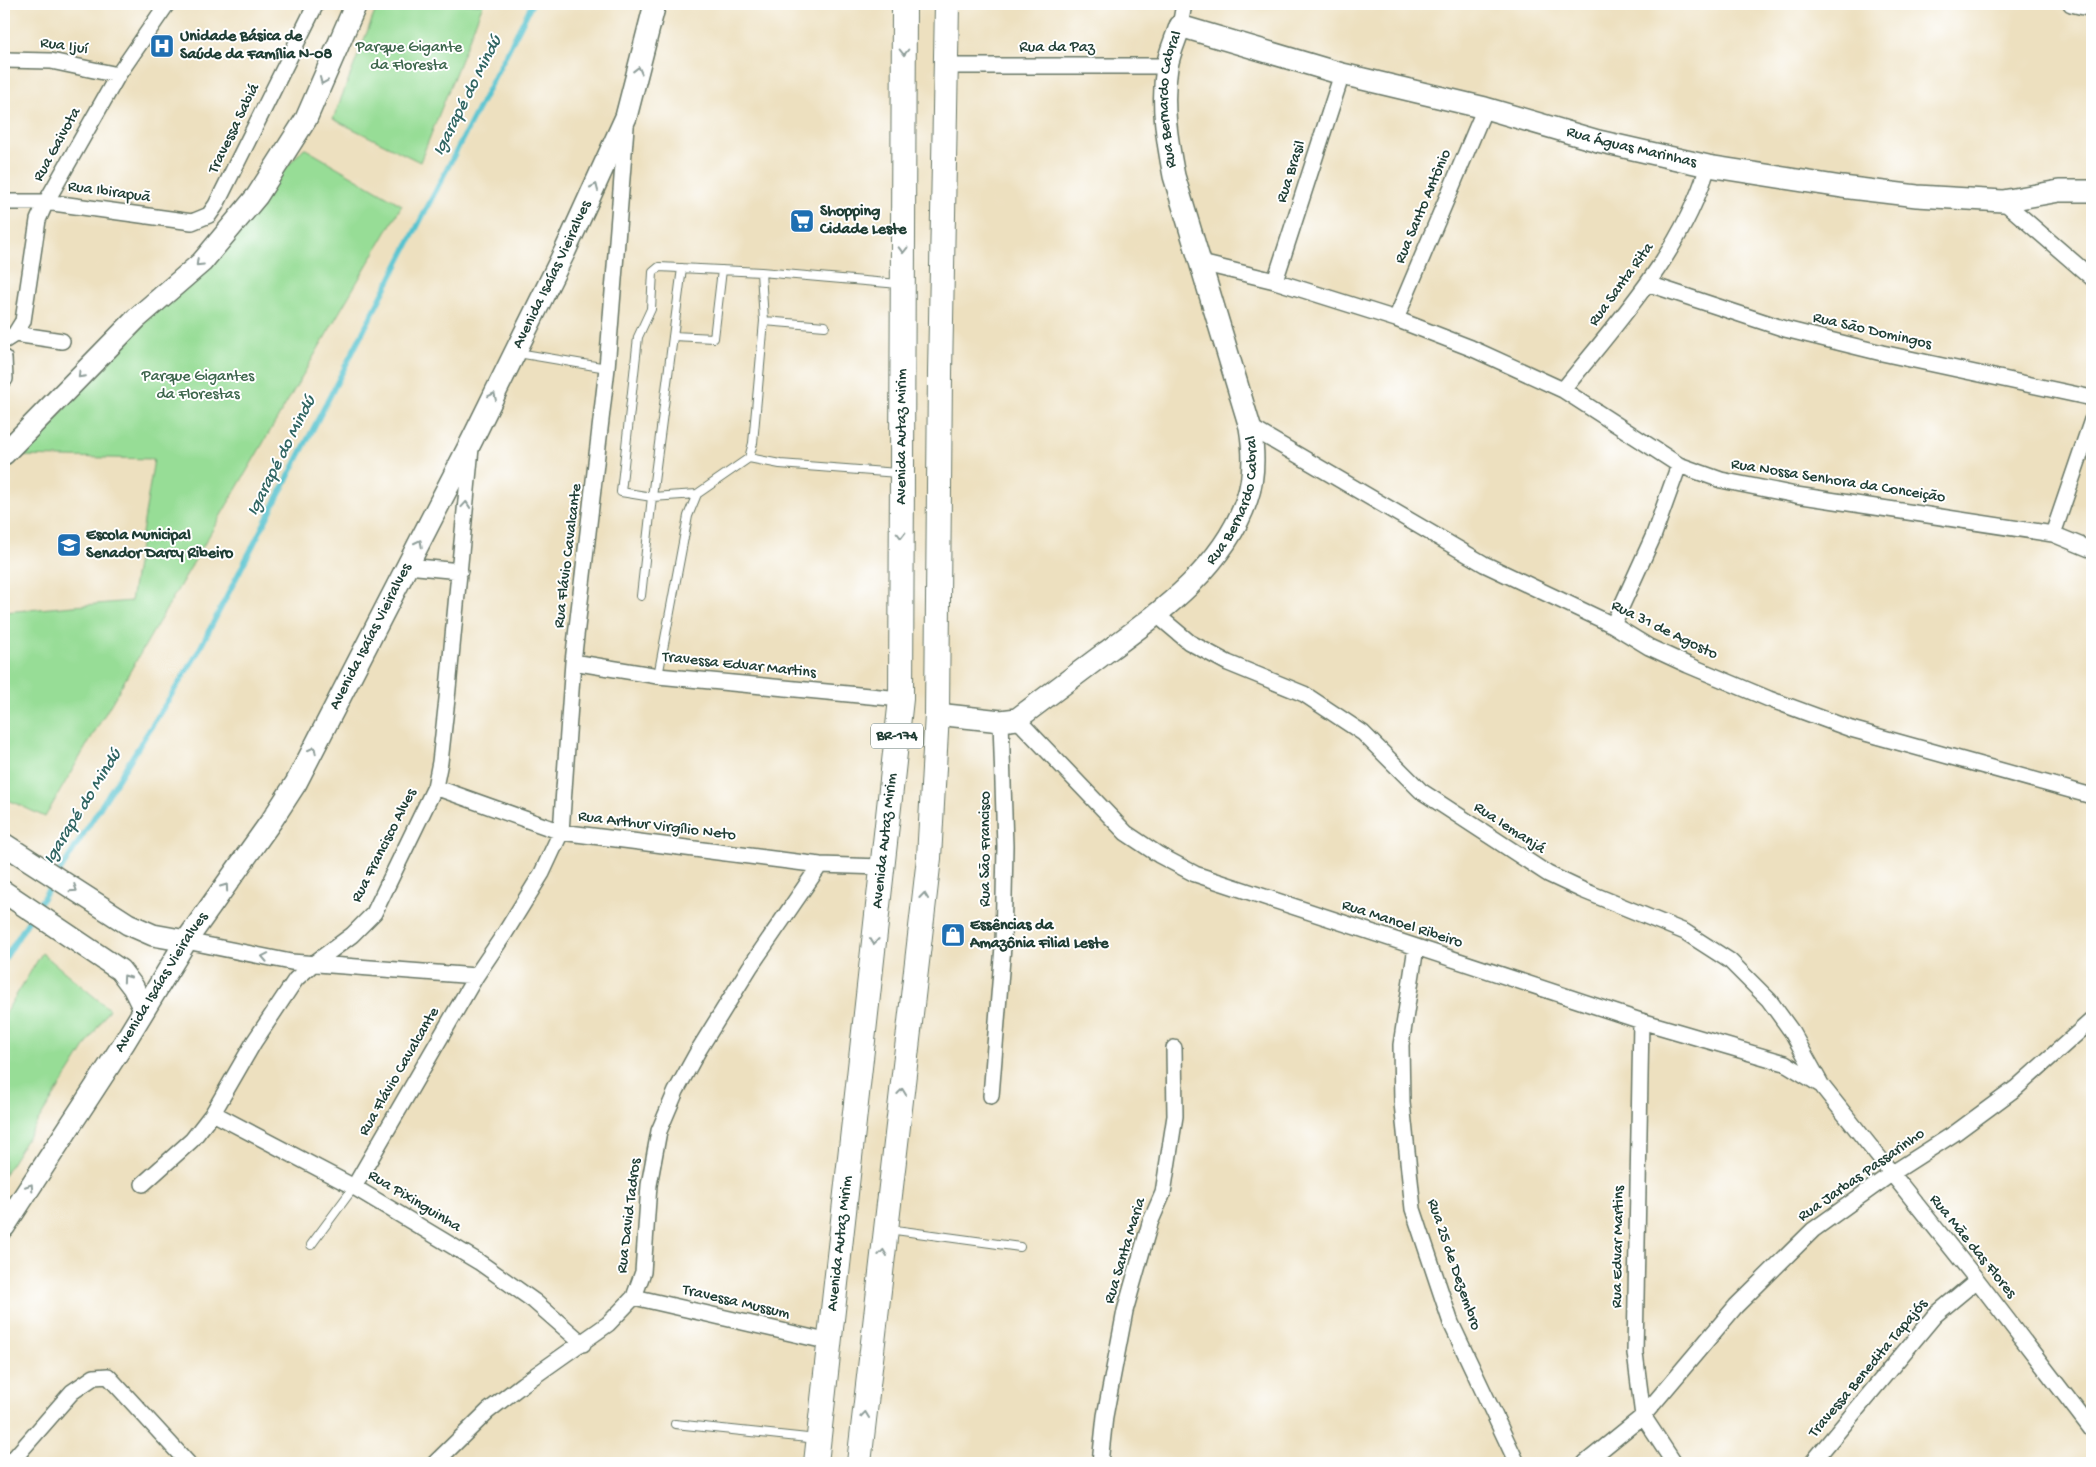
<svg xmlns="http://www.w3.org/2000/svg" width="2096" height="1467" viewBox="0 0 2096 1467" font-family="'Gochi Hand',sans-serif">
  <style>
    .green { fill: #97dd96; stroke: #5b8d65 }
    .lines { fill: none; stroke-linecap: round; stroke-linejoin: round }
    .stream { stroke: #57c3cf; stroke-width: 5.5 }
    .lane-casing { stroke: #677665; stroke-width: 10 }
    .street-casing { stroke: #677665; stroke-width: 18 }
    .secondary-casing { stroke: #677665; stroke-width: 24 }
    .primary-casing { stroke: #677665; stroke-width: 26 }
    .lane { stroke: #fff; stroke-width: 8 }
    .street { stroke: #fff; stroke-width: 15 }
    .secondary { stroke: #fff; stroke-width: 21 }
    .primary { stroke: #fff; stroke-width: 24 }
    .oneway { stroke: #8f9e9a }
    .labels { text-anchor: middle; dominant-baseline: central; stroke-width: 4; stroke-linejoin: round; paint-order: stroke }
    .shield { fill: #fff; stroke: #627771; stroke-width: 1 }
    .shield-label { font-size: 15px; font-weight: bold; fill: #1f3d34 }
    .poi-label { font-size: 16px; font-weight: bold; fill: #1f3d34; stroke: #fff; text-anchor: start }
    .street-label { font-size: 16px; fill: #1f3d34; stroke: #fff }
    .park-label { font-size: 16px; fill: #3d654c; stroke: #fff }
    .water-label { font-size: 18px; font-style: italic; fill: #306562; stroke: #fff }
  </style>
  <rect width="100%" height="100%" fill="#fff"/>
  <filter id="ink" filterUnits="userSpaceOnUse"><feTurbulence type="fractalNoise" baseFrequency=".02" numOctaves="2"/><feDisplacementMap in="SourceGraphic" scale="10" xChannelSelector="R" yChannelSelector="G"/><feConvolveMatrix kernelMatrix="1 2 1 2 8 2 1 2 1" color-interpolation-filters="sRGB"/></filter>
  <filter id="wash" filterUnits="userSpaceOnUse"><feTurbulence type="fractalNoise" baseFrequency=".0096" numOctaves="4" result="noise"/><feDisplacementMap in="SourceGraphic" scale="20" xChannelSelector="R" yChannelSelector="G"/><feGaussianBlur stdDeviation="1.12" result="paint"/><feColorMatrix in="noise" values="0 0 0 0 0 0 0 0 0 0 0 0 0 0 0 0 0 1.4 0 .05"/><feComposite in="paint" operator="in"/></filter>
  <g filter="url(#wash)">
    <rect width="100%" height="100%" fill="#ede0bf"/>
    <path class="green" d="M 378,4 L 483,4 L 420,162 L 333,119 Z
      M 304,148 L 402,205 L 45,817 L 4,798 L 4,612 L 131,601 L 154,459 L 21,456 Z
      M 42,953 L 109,1009 L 4,1175 L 4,1015 Z"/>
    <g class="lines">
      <path class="stream" d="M 36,909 L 196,656 L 532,4
        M 4,960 L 31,917"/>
    </g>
  </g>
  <g filter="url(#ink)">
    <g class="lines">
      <defs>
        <path id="lane" d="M 682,268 L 652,497 L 621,492 L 638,337 L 651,309 L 653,272 L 659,267 L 761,272 L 899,284
          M 761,272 L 764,321 L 825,326
          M 764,321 L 753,443 L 749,458 L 780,464 L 898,473
          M 673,336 L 714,338 L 722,270
          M 518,353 L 607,368
          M 641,596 L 652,497 L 697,494
          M 658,676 L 688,516 L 697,494 L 749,458
          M 888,1229 L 1020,1247
          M 311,1245 L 354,1187
          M 675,1424 L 817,1439"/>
        <path id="street" d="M 2071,4 L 2092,9
          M 1180,26 L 1184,4
          M 4,60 L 51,61 L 118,75
          M 947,66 L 1167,66
          M 2003,201 L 2092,278
          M 4,202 L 46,202 L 192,222 L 209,215 L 216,205 L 316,4
          M 1201,263 L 1275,281 L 1396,319 L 1471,348 L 1563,390 L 1679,465 L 1721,480 L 1796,495 L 2053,534 L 2092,550
          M 1275,281 L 1342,74
          M 1649,284 L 1785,329 L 1882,353 L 2092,398
          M 1396,319 L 1485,108
          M 15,334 L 62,341
          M 4,341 L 15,334 L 23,321 L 38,220 L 46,202 L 118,75 L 167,4
          M 4,358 L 5,379
          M 1563,390 C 1619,320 1682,253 1708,166
          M 1250,427 L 1484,564 L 1613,625 L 1649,647 L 1688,665 L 1769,699 L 1851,729 L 2092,796
          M 2053,534 L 2092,420
          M 407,566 L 460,571
          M 1157,615 L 1189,642 L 1228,663 L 1304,694 L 1363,733 L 1421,791 L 1548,874 L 1582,890 L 1685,932 L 1730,961 L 1769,1000 L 1792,1032 L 1822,1086 L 1977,1280 L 2092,1430
          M 1613,625 L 1653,537 L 1679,465
          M 573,662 L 658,676 L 901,699
          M 1017,719 L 1126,833 L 1159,855 L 1195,874 L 1641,1021 L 1785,1063 L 1821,1085
          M 435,787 L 561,832 L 820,865 L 882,867
          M 186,941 L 291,962 L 476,976
          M 1416,947 L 1401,1045 L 1402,1103 L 1413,1209 L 1451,1323 L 1517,1463
          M 1641,1021 L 1635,1353 L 1643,1416 L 1674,1463
          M 991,1096 L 1003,946 L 1005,846 L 1001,721
          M 213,1113 L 354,1187 L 479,1262 L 534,1301 L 583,1344
          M 143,1184 L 192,1140 L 213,1113 L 254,1042 L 296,979 L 313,964 L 352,935 L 374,913 L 435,787 L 440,762 L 447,699 L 471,448
          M 354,1187 L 476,976 L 505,933 L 542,873 L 561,832 L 573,662 L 607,368 L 626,127
          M 634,1297 L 830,1342
          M 10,1463 L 72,1392 L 94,1377 L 108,1376 L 188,1463
          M 435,1463 L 488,1411 L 523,1384 L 608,1324 L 634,1297 L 643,1272 L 649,1185 L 659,1131 L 676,1091 L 698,1051 L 750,967 L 820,865
          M 1100,1463 L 1105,1416 L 1125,1311 L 1150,1223 L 1163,1193 L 1175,1116 L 1174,1048
          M 1585,1463 L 1643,1416 L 1736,1306 L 1813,1230 L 1891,1174 L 1955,1133 L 2016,1088 L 2092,1020
          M 1812,1463 L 1935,1315 L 1977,1280"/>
        <g id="secondary">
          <path d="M 4,454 L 137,318 L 202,262 L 257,196 L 306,119 L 356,4"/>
          <path id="s1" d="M 937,714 L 1001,721 L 1017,719 C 1046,697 1076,675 1105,653 C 1161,612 1224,567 1247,499 C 1255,476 1254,451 1250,427 L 1174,176 C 1167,140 1161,104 1167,67 C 1169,53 1176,39 1180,26 L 1342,74 L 1485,108 L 1598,141 L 1708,166 L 1842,187 L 1917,196 L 2003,201 L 2059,191 L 2092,191"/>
          <path d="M 4,844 L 128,924 L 153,935 L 186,941"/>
          <path d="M 4,892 L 120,970 L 133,987 L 144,1009"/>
          <path id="s2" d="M 4,1227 L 124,1043 L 186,941 L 272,820 L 296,783 L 472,440 L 565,251 L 626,117 L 655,4"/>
        </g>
        <g id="primary">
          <path id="s3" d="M 816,1463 L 901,699 L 904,4"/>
          <path d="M 859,1463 L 929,858 L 937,714 L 940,373 L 947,4"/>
        </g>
      </defs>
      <use href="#lane" class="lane-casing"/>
      <use href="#street" class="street-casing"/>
      <use href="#secondary" class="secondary-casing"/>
      <use href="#primary" class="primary-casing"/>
      <use href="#lane" class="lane"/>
      <use href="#street" class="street"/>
      <use href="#secondary" class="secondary"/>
      <use href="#primary" class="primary"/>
    </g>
    <defs><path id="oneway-chevron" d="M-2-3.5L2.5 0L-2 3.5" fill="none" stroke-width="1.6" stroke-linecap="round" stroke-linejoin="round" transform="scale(1.25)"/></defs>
    <g class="oneway">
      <use href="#oneway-chevron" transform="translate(904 52) rotate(90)"/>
      <use href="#oneway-chevron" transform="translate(638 70) rotate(-76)"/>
      <use href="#oneway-chevron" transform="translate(323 81) rotate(113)"/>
      <use href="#oneway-chevron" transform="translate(595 187) rotate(-66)"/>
      <use href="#oneway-chevron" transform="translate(903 250) rotate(91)"/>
      <use href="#oneway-chevron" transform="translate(199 263) rotate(136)"/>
      <use href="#oneway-chevron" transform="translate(81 375) rotate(134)"/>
      <use href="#oneway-chevron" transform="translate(493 396) rotate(-64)"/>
      <use href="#oneway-chevron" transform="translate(466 505) rotate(-85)"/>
      <use href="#oneway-chevron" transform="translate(901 535) rotate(90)"/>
      <use href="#oneway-chevron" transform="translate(419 543) rotate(-63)"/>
      <use href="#oneway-chevron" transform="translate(313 750) rotate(-63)"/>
      <use href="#oneway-chevron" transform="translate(225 887) rotate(-55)"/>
      <use href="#oneway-chevron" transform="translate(74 889) rotate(33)"/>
      <use href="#oneway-chevron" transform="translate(924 896) rotate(-84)"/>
      <use href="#oneway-chevron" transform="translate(874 941) rotate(96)"/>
      <use href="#oneway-chevron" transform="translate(265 957) rotate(-169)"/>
      <use href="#oneway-chevron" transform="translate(126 978) rotate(-125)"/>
      <use href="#oneway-chevron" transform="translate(902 1092) rotate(-83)"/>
      <use href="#oneway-chevron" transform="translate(30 1187) rotate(-57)"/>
      <use href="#oneway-chevron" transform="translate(883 1253) rotate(-83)"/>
      <use href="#oneway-chevron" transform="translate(865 1415) rotate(-83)"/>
    </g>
  </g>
  <defs>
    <symbol id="hospital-square" viewBox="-11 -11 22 22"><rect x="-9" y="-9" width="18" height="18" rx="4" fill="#1f6fb2" stroke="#fff"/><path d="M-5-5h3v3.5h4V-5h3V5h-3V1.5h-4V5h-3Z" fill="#fff"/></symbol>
    <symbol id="supermarket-square" viewBox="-11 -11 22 22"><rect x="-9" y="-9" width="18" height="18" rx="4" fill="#1f6fb2" stroke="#fff"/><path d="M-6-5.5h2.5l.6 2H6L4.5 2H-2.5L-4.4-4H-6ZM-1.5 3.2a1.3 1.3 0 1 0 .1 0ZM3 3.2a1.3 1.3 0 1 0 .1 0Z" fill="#fff"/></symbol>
    <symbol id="school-square" viewBox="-11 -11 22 22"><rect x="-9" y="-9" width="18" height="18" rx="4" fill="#1f6fb2" stroke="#fff"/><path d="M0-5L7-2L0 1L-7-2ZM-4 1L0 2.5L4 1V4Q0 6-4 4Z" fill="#fff"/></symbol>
    <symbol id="shop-square" viewBox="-11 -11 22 22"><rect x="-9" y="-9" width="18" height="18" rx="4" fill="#1f6fb2" stroke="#fff"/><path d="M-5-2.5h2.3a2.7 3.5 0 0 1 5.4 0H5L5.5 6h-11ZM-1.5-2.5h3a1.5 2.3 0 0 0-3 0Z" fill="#fff"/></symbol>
  </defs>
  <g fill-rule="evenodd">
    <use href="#hospital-square" x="148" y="32" width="28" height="28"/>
    <use href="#supermarket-square" x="788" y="207" width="28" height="28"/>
    <use href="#school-square" x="55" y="531" width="28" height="28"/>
    <use href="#shop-square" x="939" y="921" width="28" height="28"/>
  </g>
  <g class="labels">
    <rect class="shield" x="871" y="723.5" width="52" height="25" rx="4"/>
    <g class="shield-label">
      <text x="897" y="736">BR-174</text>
    </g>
    <g class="poi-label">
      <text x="180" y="37">Unidade Básica de<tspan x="180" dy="18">Saúde da Família N-08</tspan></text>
      <text x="820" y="212">Shopping<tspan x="820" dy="18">Cidade Leste</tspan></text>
      <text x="86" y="536">Escola Municipal<tspan x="86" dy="18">Senador Darcy Ribeiro</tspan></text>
      <text x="970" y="926">Essências da<tspan x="970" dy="18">Amazônia Filial Leste</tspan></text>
    </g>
    <g class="street-label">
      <text transform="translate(64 47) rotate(8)">Rua Ijuí</text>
      <text x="1057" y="48">Rua da Paz</text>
      <text stroke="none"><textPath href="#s1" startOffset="816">Rua Bernardo Cabral</textPath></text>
      <text transform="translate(235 129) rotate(-64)">Travessa Sabiá</text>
      <text transform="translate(58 145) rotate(-61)">Rua Gaivota</text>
      <text stroke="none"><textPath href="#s1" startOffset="1359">Rua Águas Marinhas</textPath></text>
      <text transform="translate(1292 172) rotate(-72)">Rua Brasil</text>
      <text transform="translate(109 193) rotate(8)">Rua Ibirapuã</text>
      <text transform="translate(1424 207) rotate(-67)">Rua Santo Antônio</text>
      <text stroke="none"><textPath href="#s2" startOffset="1101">Avenida Isaías Vieiralves</textPath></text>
      <text transform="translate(1622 285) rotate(-54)">Rua Santa Rita</text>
      <text transform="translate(1872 332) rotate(13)">Rua São Domingos</text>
      <text stroke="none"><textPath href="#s3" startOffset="1031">Avenida Autaz Mirim</textPath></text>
      <text transform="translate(1838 482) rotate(9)">Rua Nossa Senhora da Conceição</text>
      <text stroke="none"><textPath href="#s1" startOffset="398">Rua Bernardo Cabral</textPath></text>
      <text transform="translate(569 556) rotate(-83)">Rua Flávio Cavalcante</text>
      <text transform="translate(1664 631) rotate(26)">Rua 31 de Agosto</text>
      <text stroke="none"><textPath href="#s2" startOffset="696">Avenida Isaías Vieiralves</textPath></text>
      <text transform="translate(739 666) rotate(6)">Travessa Edvar Martins</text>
      <text transform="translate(657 827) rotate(7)">Rua Arthur Virgílio Neto</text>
      <text transform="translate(1509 829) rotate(33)">Rua Iemanjá</text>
      <text stroke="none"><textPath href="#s3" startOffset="626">Avenida Autaz Mirim</textPath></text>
      <text transform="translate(385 846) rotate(-63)">Rua Francisco Alves</text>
      <text transform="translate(986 849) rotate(-90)">Rua São Francisco</text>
      <text transform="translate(1402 925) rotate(18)">Rua Manoel Ribeiro</text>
      <text stroke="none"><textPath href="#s2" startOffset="291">Avenida Isaías Vieiralves</textPath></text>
      <text transform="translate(400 1072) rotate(-60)">Rua Flávio Cavalcante</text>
      <text transform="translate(1862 1176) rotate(-35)">Rua Jarbas Passarinho</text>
      <text transform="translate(414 1202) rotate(31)">Rua Pixinguinha</text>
      <text transform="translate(630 1216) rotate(-83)">Rua David Tadros</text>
      <text stroke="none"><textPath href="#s3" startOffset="221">Avenida Autaz Mirim</textPath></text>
      <text transform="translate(1619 1247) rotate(-89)">Rua Edvar Martins</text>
      <text transform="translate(1972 1247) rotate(51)">Rua Mãe das Flores</text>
      <text transform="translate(1126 1251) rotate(-73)">Rua Santa Maria</text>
      <text transform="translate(1453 1265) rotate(71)">Rua 25 de Dezembro</text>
      <text transform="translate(736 1303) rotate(13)">Travessa Mussum</text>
      <text transform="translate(1869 1369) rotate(-50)">Travessa Benedita Tapajós</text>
    </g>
    <g class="park-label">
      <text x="409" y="48">Parque Gigante<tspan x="409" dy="18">da Floresta</tspan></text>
      <text x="198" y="377">Parque Gigantes<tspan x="198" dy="18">da Florestas</tspan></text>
    </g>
    <g class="water-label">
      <text transform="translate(468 96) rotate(-63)">Igarapé do Mindú</text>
      <text transform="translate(282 456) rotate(-63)">Igarapé do Mindú</text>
      <text transform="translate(83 807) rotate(-58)">Igarapé do Mindú</text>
    </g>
  </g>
  <rect width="2096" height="1467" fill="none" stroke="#fff" stroke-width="20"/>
</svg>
